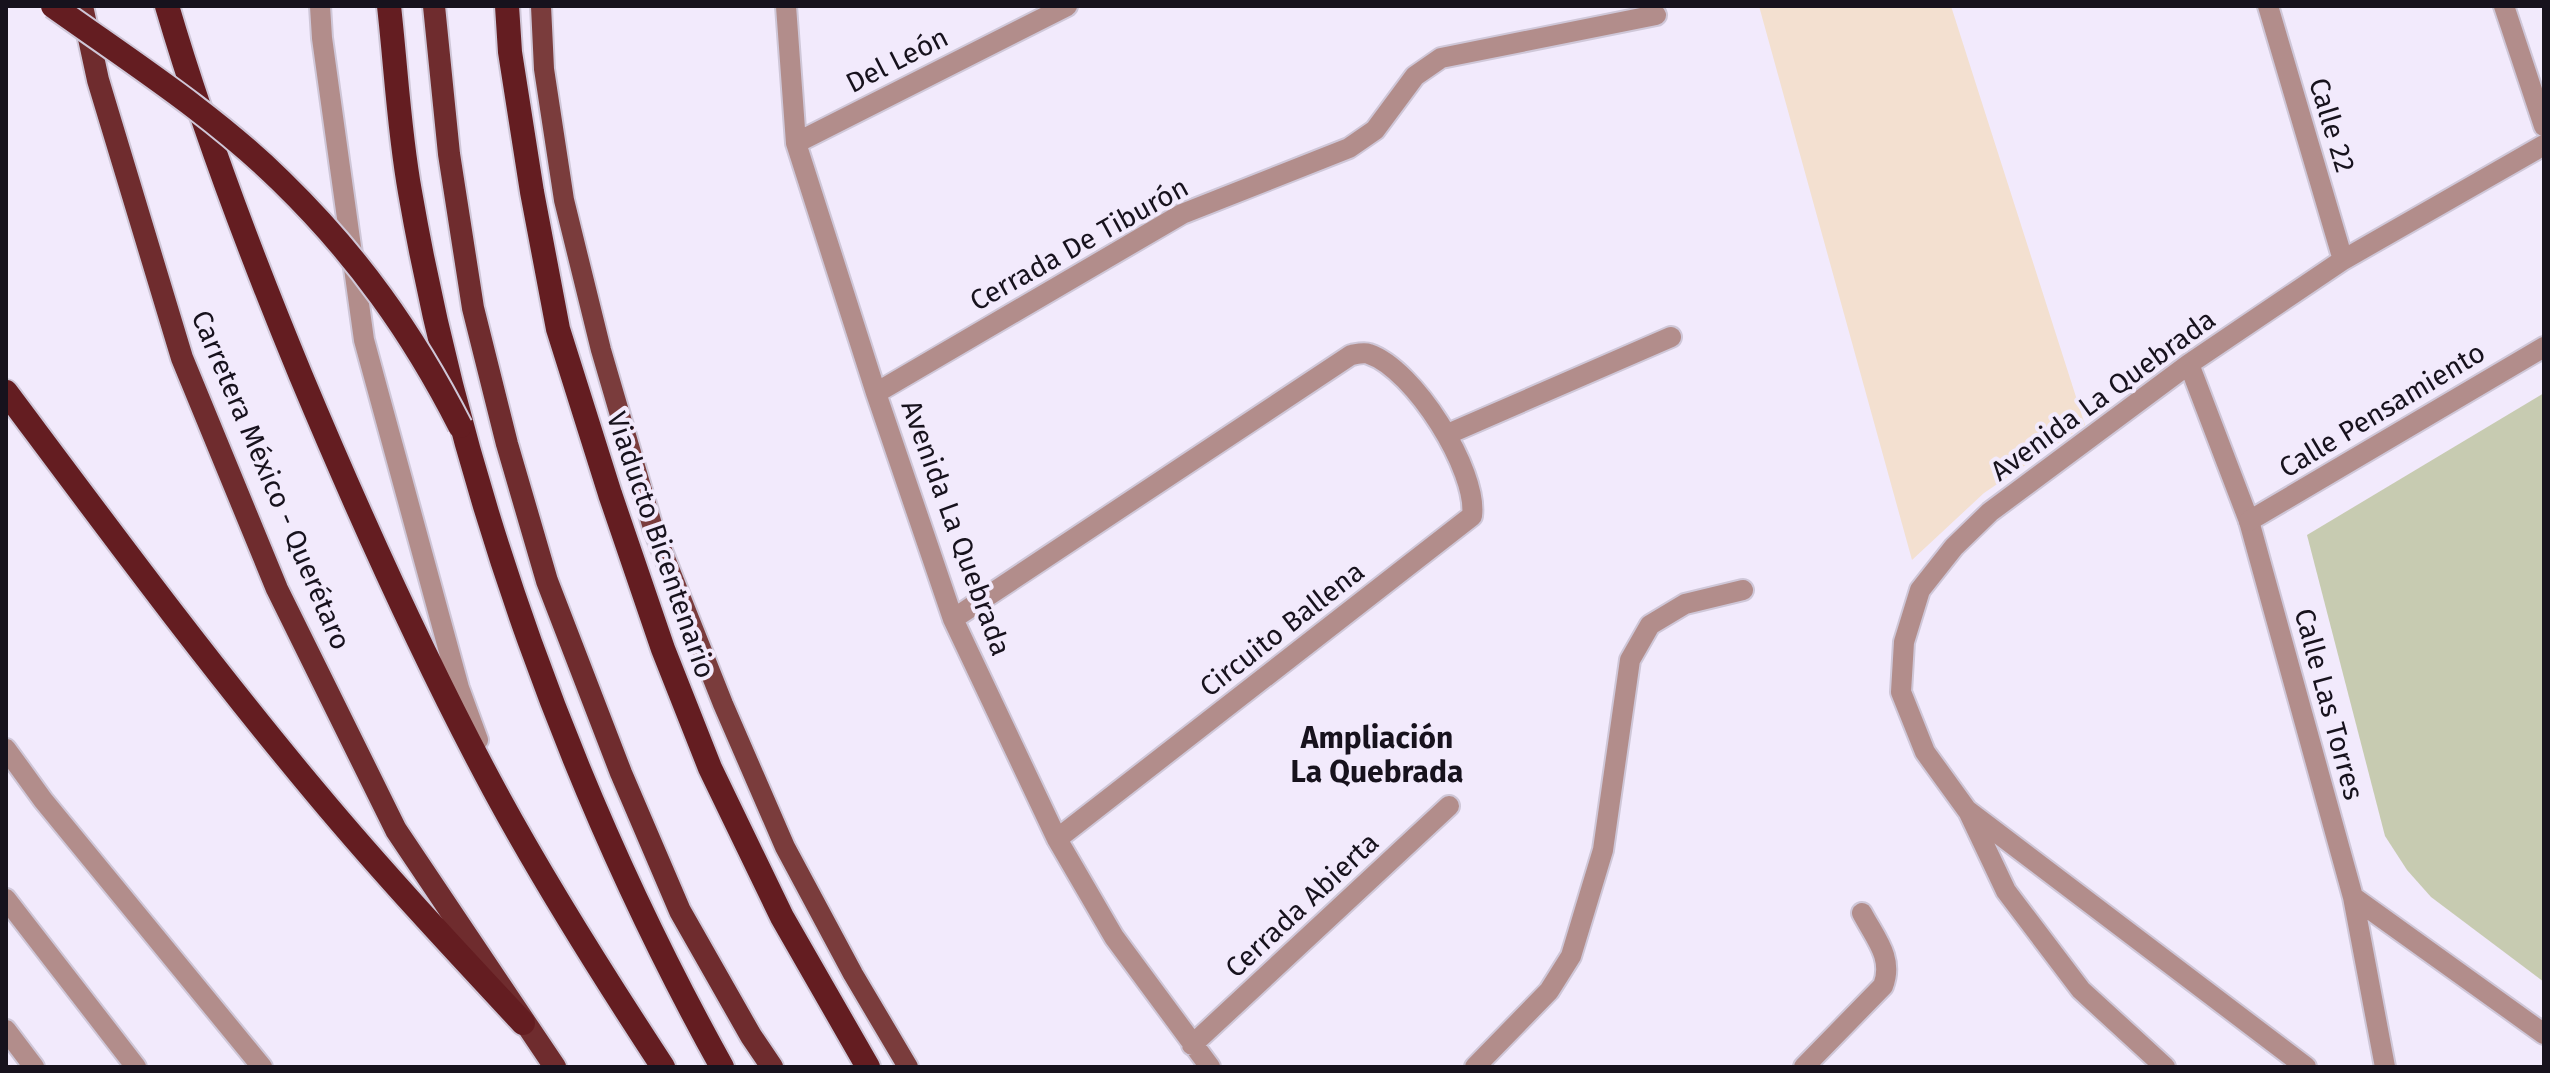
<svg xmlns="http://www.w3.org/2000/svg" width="2550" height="1073" viewBox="0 0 2550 1073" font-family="'Fira Sans',sans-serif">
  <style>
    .education { fill: #f3e0d0 }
    .green { fill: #c7cbb1 }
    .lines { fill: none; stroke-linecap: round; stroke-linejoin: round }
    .minor-casing { stroke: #cfc7d8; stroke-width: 24 }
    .tertiary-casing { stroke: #cfc7d8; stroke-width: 24 }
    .primary-casing { stroke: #cfc7d8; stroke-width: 24 }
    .trunk-casing { stroke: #cfc7d8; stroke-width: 26 }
    .motorway-casing { stroke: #cfc7d8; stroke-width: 28 }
    .minor { stroke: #b28d8b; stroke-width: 20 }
    .tertiary { stroke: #b28d8b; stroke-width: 20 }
    .primary { stroke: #7a3c3c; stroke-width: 20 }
    .trunk { stroke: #6f2c2e; stroke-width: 22 }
    .motorway { stroke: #641d21; stroke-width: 24 }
    .motorway-bridge-casing { stroke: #cfc7d8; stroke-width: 28; stroke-linecap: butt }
    .motorway-bridge { stroke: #641d21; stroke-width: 24 }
    .labels { text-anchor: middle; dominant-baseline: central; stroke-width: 8; stroke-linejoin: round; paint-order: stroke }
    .street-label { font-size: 28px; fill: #17121d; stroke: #f2eafc }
    .neighbourhood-label { font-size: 30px; font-weight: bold; fill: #17121d; stroke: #f2eafc }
  </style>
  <rect width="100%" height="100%" fill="#f2eafc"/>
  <path class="education" d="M 1759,6 L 1951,6 L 2085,425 L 1984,493 L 1912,560 Z"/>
  <path class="green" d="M 2544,393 L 2544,982 L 2431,897 L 2407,870 L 2385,836 L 2307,535 Z"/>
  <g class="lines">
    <defs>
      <path id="minor" d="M 320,6 L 322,38 L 364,340 L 459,688 L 478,740
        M 786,6 L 796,143 L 876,393 L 953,619 L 1057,839 L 1114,937 L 1210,1067
        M 2268,6 L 2343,260
        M 2504,6 L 2544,126
        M 796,143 L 1067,6
        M 2189,364 L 2249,521 L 2353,897 L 2385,1067
        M 876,393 L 1182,214 L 1349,148 L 1375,130 L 1415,76 L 1441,58 L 1656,15
        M 1448,434 L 1671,337
        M 953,619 L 1351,355 C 1357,354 1364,352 1369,354 C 1414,369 1478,471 1472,516 L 1057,839
        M 6,749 L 43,800 L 262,1067
        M 1969,813 L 2006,891 L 2081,990 L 2165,1067
        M 2353,897 L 2544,1034
        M 6,899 L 136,1067
        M 6,1030 L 34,1067
        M 1192,1045 L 1449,806
        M 1475,1067 L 1549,991 L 1571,956 L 1603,850 L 1630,660 L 1650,625 L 1685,604 L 1743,590
        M 1804,1067 L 1883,986 C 1894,958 1875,938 1862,913
        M 2306,1067 L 1967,810 L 1925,752 L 1901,692 L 1904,642 L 1920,590 L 1954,547 L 1990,512 L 2189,364 L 2343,260 L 2544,145"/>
      <path id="tertiary" d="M 2249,521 L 2544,347"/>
      <path id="primary" d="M 541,6 L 544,69 L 564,200 L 601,350 L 653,528 L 723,704 L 785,847 L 853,974 L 908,1067"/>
      <path id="trunk" d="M 82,6 L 98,80 L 182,358 L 277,589 L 396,830 L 555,1067
        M 434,6 L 449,154 L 473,308 L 507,444 L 547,581 L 621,773 L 680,911 L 751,1036 L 772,1067"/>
      <path id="motorway" d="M 167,6 C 204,132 251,255 301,376 C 360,517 423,658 496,793 C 547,887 604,977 663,1067
        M 389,6 C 396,68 399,131 410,192 C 462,492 574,801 722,1067
        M 507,6 L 510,52 L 532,192 L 558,329 L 610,494 L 663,649 L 710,768 L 782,917 L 868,1067
        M 6,392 C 107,527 208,664 317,794 C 383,873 453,948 523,1023"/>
    </defs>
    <use href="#minor" class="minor-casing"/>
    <use href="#tertiary" class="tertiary-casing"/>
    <use href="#primary" class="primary-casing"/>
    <use href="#trunk" class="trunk-casing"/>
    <use href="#motorway" class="motorway-casing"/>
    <use href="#minor" class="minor"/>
    <use href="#tertiary" class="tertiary"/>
    <use href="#primary" class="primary"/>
    <use href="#trunk" class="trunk"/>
    <use href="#motorway" class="motorway"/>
    <defs>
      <path id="motorway-bridge" d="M 53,6 C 130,61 213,114 281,181 C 357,255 412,332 460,426"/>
    </defs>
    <use href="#motorway-bridge" class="motorway-bridge-casing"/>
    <use href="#motorway-bridge" class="motorway-bridge"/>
  </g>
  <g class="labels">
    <g class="street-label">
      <text transform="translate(897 60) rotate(-27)">Del León</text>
      <text transform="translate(2332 125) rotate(73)">Calle 22</text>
      <text transform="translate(1079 244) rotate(-29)">Cerrada De Tiburón</text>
      <text transform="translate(2103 395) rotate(-36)">Avenida La Quebrada</text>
      <text transform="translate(2382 410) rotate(-31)">Calle Pensamiento</text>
      <text transform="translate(271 480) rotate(67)">Carretera México - Querétaro</text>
      <text transform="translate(956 528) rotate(70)">Avenida La Quebrada</text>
      <text transform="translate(661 545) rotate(71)">Viaducto Bicentenario</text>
      <text transform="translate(1282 629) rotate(-38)">Circuito Ballena</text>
      <text transform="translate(2329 704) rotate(75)">Calle Las Torres</text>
      <text transform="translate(1302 905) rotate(-43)">Cerrada Abierta</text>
    </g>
    <g class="neighbourhood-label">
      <text x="1377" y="738">Ampliación<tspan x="1377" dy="34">La Quebrada</tspan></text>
    </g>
  </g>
  <rect width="2550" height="1073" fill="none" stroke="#17121d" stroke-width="16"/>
</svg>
